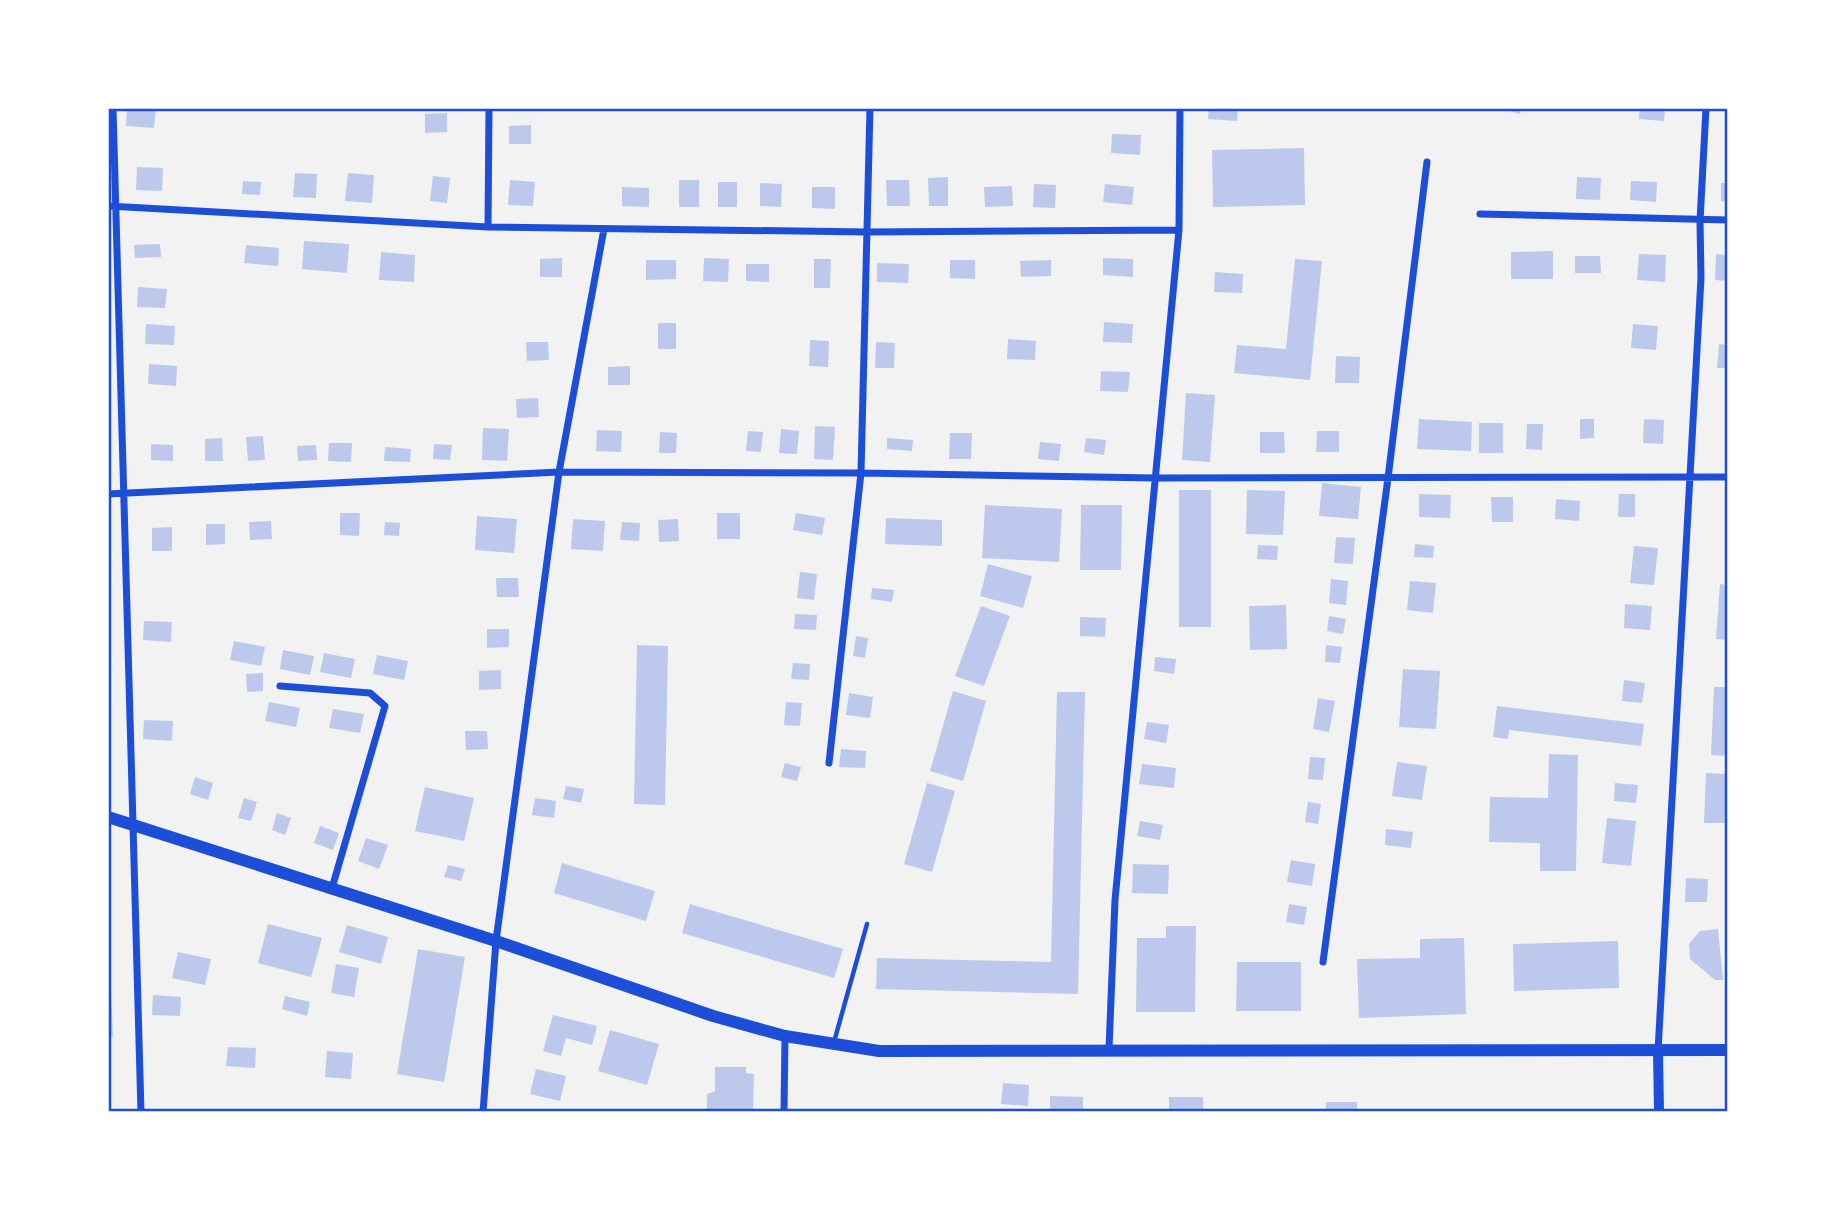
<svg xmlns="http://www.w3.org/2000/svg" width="1836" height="1220" viewBox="0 0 1836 1220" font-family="Montserrat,sans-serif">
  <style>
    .building { fill: #bdc9ec }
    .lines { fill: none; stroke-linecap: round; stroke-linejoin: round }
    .service { stroke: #1d4ed8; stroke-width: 4.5 }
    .minor { stroke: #1d4ed8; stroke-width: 7 }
    .tertiary { stroke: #1d4ed8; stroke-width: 10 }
    .secondary { stroke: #1d4ed8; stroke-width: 12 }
    .neatline { fill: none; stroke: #1d4ed8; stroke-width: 2.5 }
  </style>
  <rect width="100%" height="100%" fill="#f2f2f2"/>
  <path class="building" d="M 127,108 L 156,108 L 154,128 L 126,126 Z
    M 1209,108 L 1238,108 L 1237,121 L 1208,119 Z
    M 1498,108 L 1521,108 L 1520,114 Z
    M 1640,108 L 1665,108 L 1664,121 L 1639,119 Z
    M 447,113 L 447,132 L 425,133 L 425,114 Z
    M 531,125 L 531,144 L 509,144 L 509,126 Z
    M 1112,134 L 1141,135 L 1140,155 L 1111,153 Z
    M 1304,148 L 1305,205 L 1213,207 L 1212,150 Z
    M 137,167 L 163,168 L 162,191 L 136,190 Z
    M 295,173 L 317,174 L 316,198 L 293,197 Z
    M 348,173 L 374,175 L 372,203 L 345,201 Z
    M 433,176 L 450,178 L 447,203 L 430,201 Z
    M 948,177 L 948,206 L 929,206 L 928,178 Z
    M 1577,177 L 1601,178 L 1600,200 L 1576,199 Z
    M 510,180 L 535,182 L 533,206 L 508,205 Z
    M 679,180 L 699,180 L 699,207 L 679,207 Z
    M 886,180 L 909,180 L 910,206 L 887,206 Z
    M 243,181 L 261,182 L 260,195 L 242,194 Z
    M 1631,181 L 1657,182 L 1656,202 L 1630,200 Z
    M 718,182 L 737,182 L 737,207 L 718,207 Z
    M 760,183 L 782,184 L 781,207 L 760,206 Z
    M 1721,183 L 1728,183 L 1728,202 L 1721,201 Z
    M 1034,184 L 1056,185 L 1055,208 L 1033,207 Z
    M 1105,184 L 1134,187 L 1132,205 L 1103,202 Z
    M 1012,186 L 1013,206 L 985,207 L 984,187 Z
    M 622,187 L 649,188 L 649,207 L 622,206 Z
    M 812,187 L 835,187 L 835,209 L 812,208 Z
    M 304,241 L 349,244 L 347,273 L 302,269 Z
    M 160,244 L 161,257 L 135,258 L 134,245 Z
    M 246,245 L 279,248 L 278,266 L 244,263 Z
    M 1553,251 L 1553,279 L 1511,279 L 1511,252 Z
    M 381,252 L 415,255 L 414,282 L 379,280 Z
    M 1639,254 L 1666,255 L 1665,282 L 1637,280 Z
    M 1716,254 L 1728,255 L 1728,281 L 1715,280 Z
    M 1575,256 L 1600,256 L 1601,273 L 1575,273 Z
    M 562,258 L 562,277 L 540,277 L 540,259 Z
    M 704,258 L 729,259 L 728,282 L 703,281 Z
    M 1103,258 L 1133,259 L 1133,277 L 1103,275 Z
    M 814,259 L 831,259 L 830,288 L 814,288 Z
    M 1295,259 L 1322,261 L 1310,380 L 1234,373 L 1237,345 L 1286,349 Z
    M 646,260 L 676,260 L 676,279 L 646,280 Z
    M 950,260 L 975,260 L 975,279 L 950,278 Z
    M 1051,260 L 1051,276 L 1021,277 L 1020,261 Z
    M 877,263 L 909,264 L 908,283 L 877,282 Z
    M 746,264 L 769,264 L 769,282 L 746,281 Z
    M 1215,272 L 1243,274 L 1242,293 L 1214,292 Z
    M 138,287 L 167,289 L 165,308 L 137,307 Z
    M 1104,322 L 1133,324 L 1132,343 L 1103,342 Z
    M 658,323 L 676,323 L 676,349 L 658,349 Z
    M 146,324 L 175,326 L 174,345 L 145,344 Z
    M 1633,324 L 1658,326 L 1656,350 L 1631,348 Z
    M 1008,339 L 1036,341 L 1035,360 L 1007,359 Z
    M 810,340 L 829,341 L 828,367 L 809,366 Z
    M 526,342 L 548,342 L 549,360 L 527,361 Z
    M 876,342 L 895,343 L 894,368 L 875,368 Z
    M 1719,344 L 1728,345 L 1728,368 L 1717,368 Z
    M 1336,356 L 1360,357 L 1359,383 L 1335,383 Z
    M 149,364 L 177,366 L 176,386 L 148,384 Z
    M 630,366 L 630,385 L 608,385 L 608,367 Z
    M 1101,371 L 1130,372 L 1128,392 L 1100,391 Z
    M 1186,393 L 1215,395 L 1210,462 L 1182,460 Z
    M 538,398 L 539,417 L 517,418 L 516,399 Z
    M 1419,419 L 1472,422 L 1471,451 L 1417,449 Z
    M 1580,419 L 1594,419 L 1594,438 L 1580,439 Z
    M 1644,419 L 1664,420 L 1663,444 L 1643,443 Z
    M 1479,423 L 1503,423 L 1503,453 L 1479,453 Z
    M 1527,424 L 1543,424 L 1542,450 L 1526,449 Z
    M 815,426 L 835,427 L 833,460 L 814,459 Z
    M 483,428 L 509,429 L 507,461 L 482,460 Z
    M 781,429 L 799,431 L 797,454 L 779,453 Z
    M 597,430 L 622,431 L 621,452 L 596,451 Z
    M 748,431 L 763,432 L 761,452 L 746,451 Z
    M 1317,431 L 1339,431 L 1339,452 L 1316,452 Z
    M 660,432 L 677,433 L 676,453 L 659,453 Z
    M 1260,432 L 1284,432 L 1285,453 L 1260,453 Z
    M 950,433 L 972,433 L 971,459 L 949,459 Z
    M 263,436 L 265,460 L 248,461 L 246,437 Z
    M 222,438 L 223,461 L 205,461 L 205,439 Z
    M 887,438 L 913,440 L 912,451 L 887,449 Z
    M 1086,438 L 1106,440 L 1104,455 L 1084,452 Z
    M 1040,442 L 1061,444 L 1059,461 L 1038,459 Z
    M 329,443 L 352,443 L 351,462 L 328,461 Z
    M 151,444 L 173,445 L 173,461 L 151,460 Z
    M 434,444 L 452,445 L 450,460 L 433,459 Z
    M 316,445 L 317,460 L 298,461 L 297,446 Z
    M 385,447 L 411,449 L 410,462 L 384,461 Z
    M 1322,483 L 1361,487 L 1358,519 L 1319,516 Z
    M 1179,490 L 1211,490 L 1211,627 L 1179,627 Z
    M 1247,490 L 1285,491 L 1283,535 L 1246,534 Z
    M 1419,494 L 1451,495 L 1450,518 L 1419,517 Z
    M 1619,494 L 1635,494 L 1635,517 L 1618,517 Z
    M 1491,497 L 1513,497 L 1513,522 L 1492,522 Z
    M 1556,499 L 1580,501 L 1579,521 L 1555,519 Z
    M 985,505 L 1062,509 L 1059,562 L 982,558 Z
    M 1081,505 L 1122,505 L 1121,570 L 1080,570 Z
    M 340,513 L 360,513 L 359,536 L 340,535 Z
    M 717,513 L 740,513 L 740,539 L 717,539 Z
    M 796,513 L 825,518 L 822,535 L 793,530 Z
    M 477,516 L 517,519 L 514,553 L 475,550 Z
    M 886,518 L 942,520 L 942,546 L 885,544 Z
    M 573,519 L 605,521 L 603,551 L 571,549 Z
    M 678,519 L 679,541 L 659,542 L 658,520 Z
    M 271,521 L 272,539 L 250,540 L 249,522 Z
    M 385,522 L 400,523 L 399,536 L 384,535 Z
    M 622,522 L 640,523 L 639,541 L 620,540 Z
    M 206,524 L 225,524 L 225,544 L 206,545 Z
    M 172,527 L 172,551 L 152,551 L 152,528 Z
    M 1336,537 L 1355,538 L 1353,564 L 1334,563 Z
    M 1415,544 L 1434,546 L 1433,558 L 1414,557 Z
    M 1258,545 L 1278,546 L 1277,560 L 1257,559 Z
    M 1634,546 L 1658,548 L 1654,585 L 1630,583 Z
    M 988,564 L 1032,576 L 1023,608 L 980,596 Z
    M 800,572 L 817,574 L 814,600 L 797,598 Z
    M 496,578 L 518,578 L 519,597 L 497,597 Z
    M 1331,579 L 1348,581 L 1346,605 L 1329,603 Z
    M 1410,581 L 1436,583 L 1433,613 L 1407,610 Z
    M 1720,584 L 1728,585 L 1728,640 L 1716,639 Z
    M 872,588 L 894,590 L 892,602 L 871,599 Z
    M 1625,604 L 1652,606 L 1650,630 L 1624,628 Z
    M 1286,605 L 1287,649 L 1250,650 L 1249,606 Z
    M 981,606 L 1010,616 L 984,686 L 955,676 Z
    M 795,614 L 817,615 L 816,630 L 794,629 Z
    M 1329,616 L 1346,619 L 1343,634 L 1327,631 Z
    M 1080,617 L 1106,618 L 1105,637 L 1080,636 Z
    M 144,621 L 172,622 L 171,642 L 143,640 Z
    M 487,629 L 509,629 L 509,647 L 487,648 Z
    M 856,636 L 868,638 L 865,658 L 853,656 Z
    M 234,641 L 265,647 L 261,666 L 230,660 Z
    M 637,645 L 668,646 L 665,805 L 634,804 Z
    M 1326,645 L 1342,647 L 1340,663 L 1325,662 Z
    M 283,650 L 314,656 L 310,675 L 280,669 Z
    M 324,653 L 355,659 L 351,678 L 320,672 Z
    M 377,655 L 408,661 L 404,680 L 373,674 Z
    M 1155,657 L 1176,659 L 1174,674 L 1154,671 Z
    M 793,663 L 810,664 L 809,680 L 791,679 Z
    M 1403,669 L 1440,671 L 1436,729 L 1399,727 Z
    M 501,670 L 501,689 L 479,690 L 479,671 Z
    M 263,673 L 263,691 L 247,692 L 246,674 Z
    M 1624,680 L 1645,683 L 1642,703 L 1622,701 Z
    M 1714,687 L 1728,687 L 1728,756 L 1711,755 Z
    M 953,691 L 986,701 L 963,781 L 930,771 Z
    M 1057,692 L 1085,692 L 1078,994 L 876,989 L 877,958 L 1051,962 Z
    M 849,693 L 873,697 L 870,718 L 846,715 Z
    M 1318,698 L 1335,701 L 1329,732 L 1313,729 Z
    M 269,702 L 300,708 L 296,727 L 265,721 Z
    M 786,702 L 802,703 L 800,726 L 784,725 Z
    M 1497,706 L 1644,724 L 1641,746 L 1509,730 L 1508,739 L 1493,737 Z
    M 333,709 L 364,714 L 360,733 L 329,728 Z
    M 144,720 L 173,721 L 172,741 L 143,739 Z
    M 1147,722 L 1169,725 L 1166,743 L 1144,739 Z
    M 465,731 L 487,731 L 488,749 L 466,750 Z
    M 841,749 L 866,751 L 865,768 L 839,767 Z
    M 1549,754 L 1578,755 L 1576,871 L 1540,871 L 1540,843 L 1489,842 L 1490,797 L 1548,798 Z
    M 1310,757 L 1325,758 L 1323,780 L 1308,779 Z
    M 1397,762 L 1427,766 L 1422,800 L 1392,796 Z
    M 785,763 L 801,767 L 797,781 L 781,777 Z
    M 1142,764 L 1176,768 L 1174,788 L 1139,784 Z
    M 1706,773 L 1727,774 L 1725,823 L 1704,823 Z
    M 195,777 L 213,783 L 208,800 L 190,794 Z
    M 927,783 L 955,791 L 932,872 L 904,864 Z
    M 1615,783 L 1638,785 L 1636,803 L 1614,801 Z
    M 566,786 L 584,789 L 581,803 L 563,799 Z
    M 425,787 L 474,798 L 464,841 L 415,831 Z
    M 244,798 L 257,802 L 251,821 L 238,818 Z
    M 535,798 L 556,801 L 554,818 L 532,815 Z
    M 1308,802 L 1321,804 L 1318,824 L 1305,822 Z
    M 277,813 L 291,818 L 285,835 L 272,830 Z
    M 1607,818 L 1636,821 L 1631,866 L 1602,863 Z
    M 1140,821 L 1163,825 L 1160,840 L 1137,836 Z
    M 320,826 L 339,833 L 333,850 L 314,843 Z
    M 1386,829 L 1413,832 L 1411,848 L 1385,845 Z
    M 366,838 L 388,845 L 379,869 L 358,861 Z
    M 1291,860 L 1315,864 L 1312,886 L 1287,882 Z
    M 562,863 L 655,891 L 646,921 L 554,893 Z
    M 1133,864 L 1169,865 L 1168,894 L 1132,893 Z
    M 448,865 L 465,869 L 461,881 L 444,877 Z
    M 1686,878 L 1708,879 L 1707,902 L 1685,902 Z
    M 690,904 L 843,949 L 834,978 L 682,933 Z
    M 1289,904 L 1307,907 L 1304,925 L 1286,922 Z
    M 268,924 L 322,938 L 311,977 L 258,963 Z
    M 347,925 L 388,937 L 381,964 L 339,952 Z
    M 1166,926 L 1196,926 L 1195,1012 L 1136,1012 L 1137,938 L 1166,938 Z
    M 1718,929 L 1723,980 L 1715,980 L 1690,959 L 1689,944 L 1700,931 Z
    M 1464,938 L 1466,1014 L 1359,1018 L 1357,959 L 1420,958 L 1420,939 Z
    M 1618,941 L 1619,988 L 1514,991 L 1513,944 Z
    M 418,949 L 465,957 L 444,1082 L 397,1074 Z
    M 178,952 L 211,959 L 205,985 L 172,978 Z
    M 1237,962 L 1301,962 L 1301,1011 L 1236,1011 Z
    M 336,964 L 359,968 L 354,997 L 331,993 Z
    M 108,990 L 111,990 L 113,1037 L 108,1037 Z
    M 153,995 L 181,997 L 180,1016 L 152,1015 Z
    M 285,996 L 310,1002 L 307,1016 L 282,1009 Z
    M 553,1015 L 597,1026 L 592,1045 L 566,1038 L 561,1056 L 543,1051 Z
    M 610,1030 L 659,1044 L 647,1085 L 598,1071 Z
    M 228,1047 L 256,1048 L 255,1068 L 226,1066 Z
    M 327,1051 L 353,1053 L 351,1079 L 325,1077 Z
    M 715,1067 L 746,1067 L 746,1073 L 754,1074 L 753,1112 L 707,1112 L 707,1094 L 715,1091 Z
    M 536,1069 L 566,1076 L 560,1101 L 530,1094 Z
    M 1003,1083 L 1029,1085 L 1028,1106 L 1001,1104 Z
    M 1050,1096 L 1083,1097 L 1083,1112 L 1050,1112 Z
    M 1169,1097 L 1203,1097 L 1203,1112 L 1169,1112 Z
    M 1326,1102 L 1357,1102 L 1357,1112 L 1326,1112 Z"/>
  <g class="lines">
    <path class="service" d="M 834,1042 L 867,924"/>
    <path class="minor" d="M 113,108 L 141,1112
      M 108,206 L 488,227 L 867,232 L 1179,230
      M 1480,214 L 1728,220
      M 488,227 L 489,108
      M 108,494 L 559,472 L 861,473 L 1156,478 L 1728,477
      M 280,686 L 370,693 L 385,706 L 332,888
      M 829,763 L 861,473 L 870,108
      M 1323,962 L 1388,478 L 1427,162
      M 1109,1049 L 1115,900 L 1179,230 L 1180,108
      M 1658,1051 L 1701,278 L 1700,221 L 1706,108
      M 483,1112 L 496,941 L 559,472 L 604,229
      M 784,1112 L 785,1036"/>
    <path class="tertiary" d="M 1658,1051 L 1659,1112"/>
    <path class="secondary" d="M 108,817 L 496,941 L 713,1016 L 785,1036 L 879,1051 L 1728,1050"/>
  </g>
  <rect width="1836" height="1220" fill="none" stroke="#ffffff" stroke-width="220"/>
  <rect x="110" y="110" width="1616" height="1000" class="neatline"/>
</svg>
